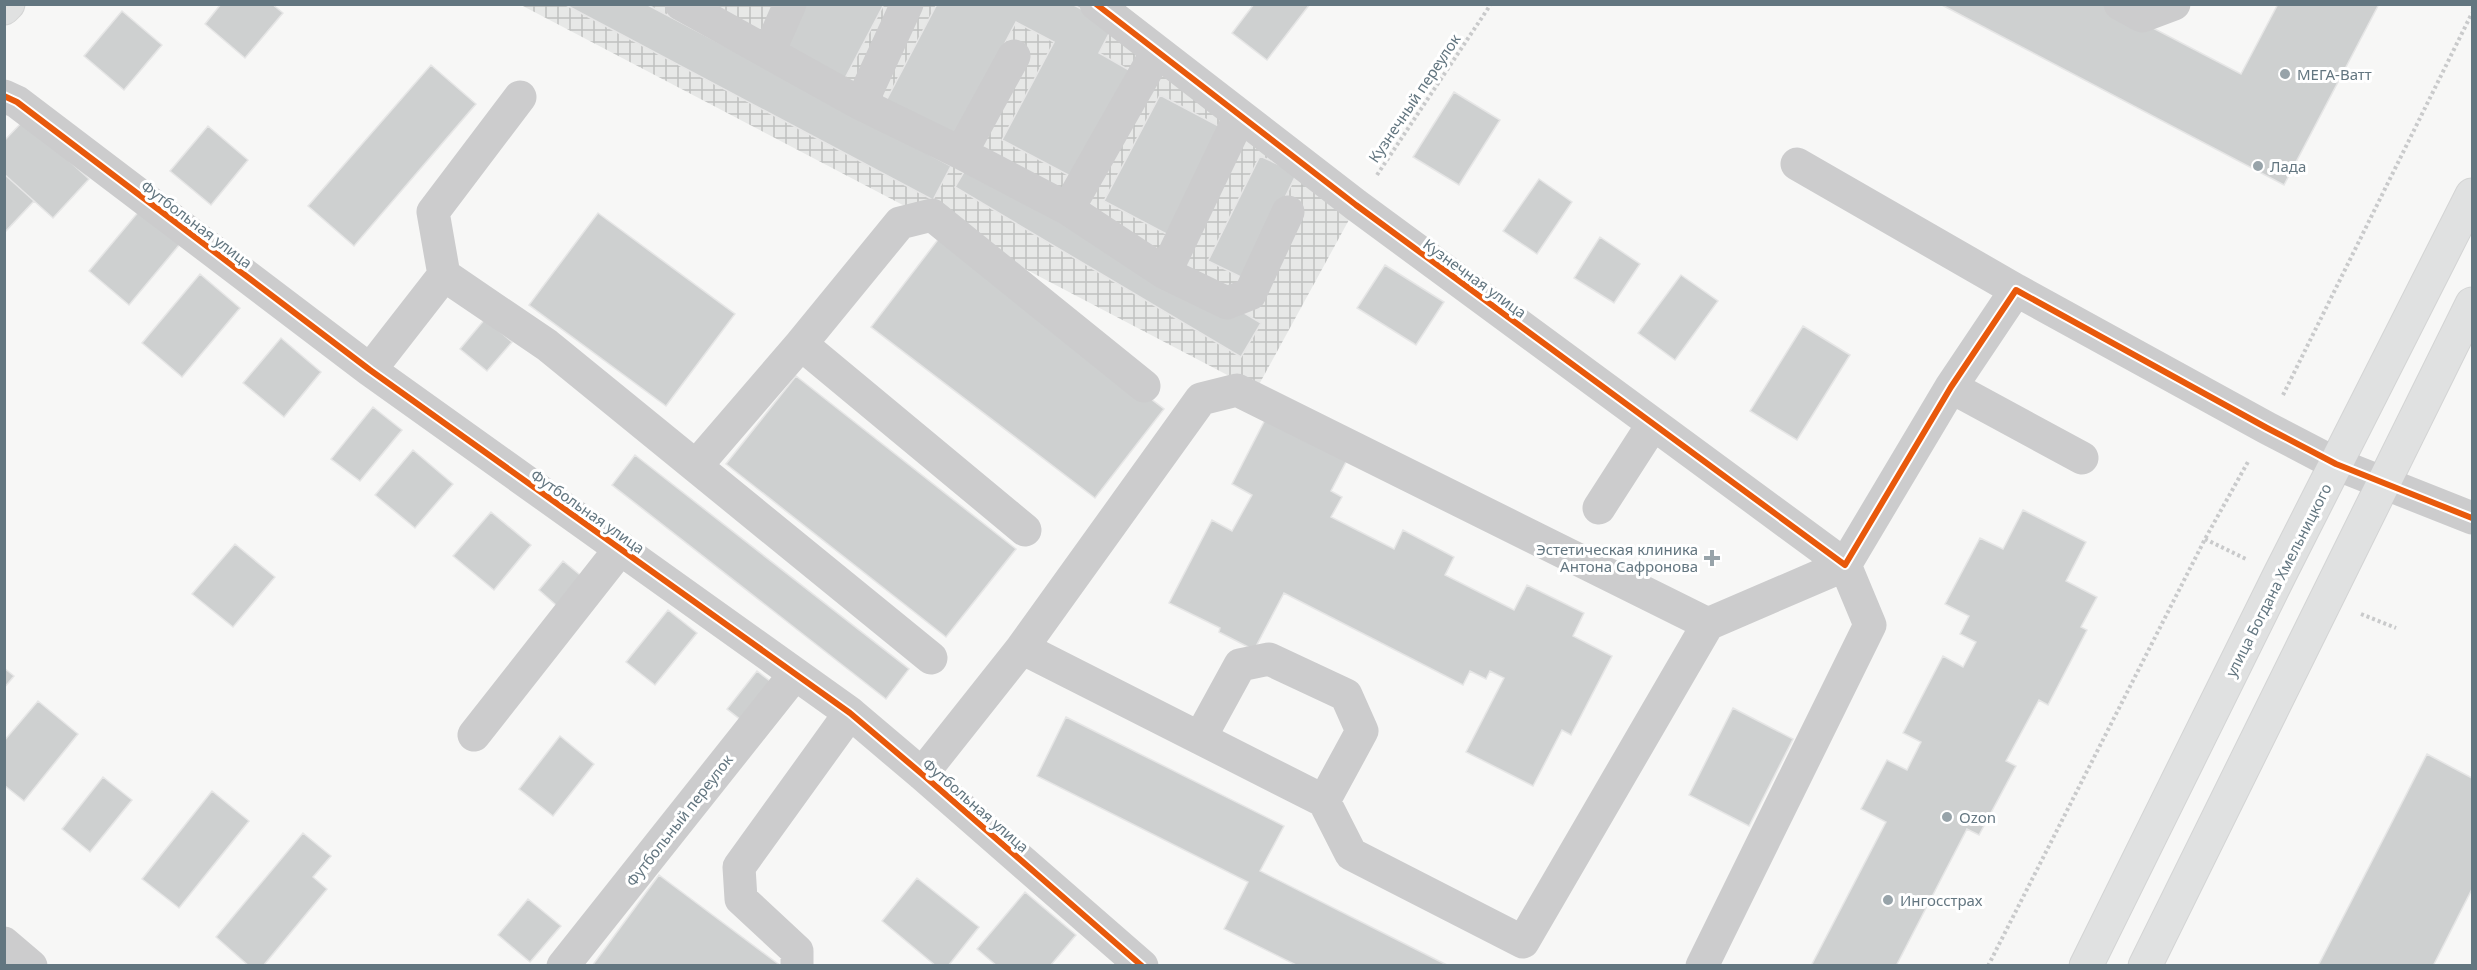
<svg xmlns="http://www.w3.org/2000/svg" width="2477" height="970" viewBox="0 0 2477 970" font-family="'Noto Sans',sans-serif">
  <style>
    .industrial { fill: url(#industrial-grid) }
    .building { fill: #ced0d0; stroke: #e6e6e6; stroke-width: 1.5 }
    .lines { fill: none; stroke-linecap: round; stroke-linejoin: round }
    .major-casing { stroke: #d3d4d4; stroke-width: 35 }
    .path { stroke: #c9cacb; stroke-width: 4; stroke-dasharray: 3 3; stroke-linecap: butt }
    .minor { stroke: #cccccd; stroke-width: 33 }
    .major { stroke: #e0e1e1; stroke-width: 33 }
    .cycleway-casing { stroke: #fff; stroke-width: 10 }
    .cycleway { stroke: #e8590c; stroke-width: 6 }
    .poi-dot { fill: #97a3a9; stroke: #fff; stroke-width: 2 }
    .labels { text-anchor: middle; dominant-baseline: central; stroke-width: 6; stroke-linejoin: round; paint-order: stroke }
    .poi-label { font-size: 15px; fill: #637680; stroke: #fff; text-anchor: start }
    .street-label { font-size: 15px; fill: #637680; stroke: #fff }
  </style>
  <defs>
    <pattern id="industrial-grid" width="8" height="8" patternUnits="userSpaceOnUse" patternTransform="scale(1.5)"><rect width="8" height="8" fill="#e7e8e7"/><path d="M0 4h8M4 0v8" fill="none" stroke="#bfc1c0"/></pattern>
  </defs>
  <rect width="100%" height="100%" fill="#f7f7f6"/>
  <path class="industrial" d="M 521,5 L 1124,5 L 1362,196 L 1256,390 Z"/>
  <path class="building" d="M 221,4 L 272,4 L 283,13 L 245,58 L 205,24 Z
    M 564,4 L 646,4 L 951,166 L 933,200 Z
    M 801,4 L 884,4 L 843,82 L 778,47 Z
    M 937,4 L 1072,4 L 1113,26 L 1099,53 L 1129,70 L 1072,177 L 1002,140 L 1054,42 L 1016,22 L 955,138 L 886,101 Z
    M 1254,4 L 1310,4 L 1267,60 L 1232,33 Z
    M 1940,4 L 2107,4 L 2241,74 L 2278,4 L 2379,4 L 2284,185 Z
    M 122,11 L 162,45 L 124,90 L 84,56 Z
    M 431,65 L 476,104 L 354,246 L 308,206 Z
    M 1454,92 L 1500,120 L 1459,185 L 1413,157 Z
    M 1160,95 L 1228,131 L 1172,237 L 1104,201 Z
    M 24,120 L 89,179 L 53,218 L 4,174 L 4,141 Z
    M 208,126 L 248,160 L 211,205 L 170,171 Z
    M 975,153 L 1261,323 L 1241,357 L 955,187 Z
    M 1260,156 L 1297,173 L 1245,279 L 1208,261 Z
    M 4,174 L 34,201 L 4,233 Z
    M 1539,179 L 1572,202 L 1537,254 L 1503,231 Z
    M 140,210 L 180,244 L 129,305 L 89,271 Z
    M 598,213 L 735,314 L 666,406 L 529,305 Z
    M 940,237 L 1164,409 L 1095,498 L 871,327 Z
    M 1600,237 L 1640,264 L 1614,303 L 1574,278 Z
    M 1385,265 L 1444,302 L 1416,345 L 1357,308 Z
    M 200,274 L 240,308 L 182,377 L 142,343 Z
    M 1681,275 L 1718,301 L 1675,360 L 1638,333 Z
    M 485,319 L 512,342 L 487,371 L 460,349 Z
    M 1803,326 L 1850,355 L 1797,440 L 1750,411 Z
    M 281,338 L 321,372 L 284,417 L 243,383 Z
    M 796,376 L 1016,549 L 946,637 L 726,464 Z
    M 373,407 L 402,430 L 360,481 L 331,459 Z
    M 1266,418 L 1347,460 L 1331,491 L 1342,497 L 1331,517 L 1394,549 L 1403,530 L 1454,557 L 1445,575 L 1514,610 L 1527,585 L 1584,613 L 1573,636 L 1612,656 L 1571,735 L 1562,730 L 1533,786 L 1466,752 L 1504,678 L 1490,671 L 1486,679 L 1470,671 L 1463,685 L 1284,593 L 1254,650 L 1219,632 L 1220,628 L 1169,603 L 1212,520 L 1232,531 L 1252,495 L 1232,484 Z
    M 413,450 L 453,484 L 415,528 L 375,495 Z
    M 635,455 L 909,669 L 886,699 L 612,485 Z
    M 2023,510 L 2086,542 L 2066,581 L 2097,597 L 2081,627 L 2087,630 L 2048,705 L 2039,700 L 2006,761 L 2016,766 L 1979,835 L 1967,829 L 1896,966 L 1811,966 L 1886,822 L 1861,809 L 1887,760 L 1907,770 L 1921,742 L 1903,733 L 1943,656 L 1963,667 L 1976,642 L 1960,634 L 1969,616 L 1945,604 L 1980,538 L 2003,549 Z
    M 491,512 L 531,545 L 494,590 L 453,556 Z
    M 235,544 L 275,577 L 233,627 L 192,594 Z
    M 563,561 L 590,583 L 565,613 L 539,590 Z
    M 668,610 L 697,633 L 655,685 L 626,662 Z
    M 4,668 L 14,676 L 4,688 Z
    M 757,671 L 794,700 L 764,738 L 727,709 Z
    M 38,701 L 78,734 L 24,801 L 4,785 L 4,741 Z
    M 1733,708 L 1793,739 L 1749,826 L 1689,795 Z
    M 1066,717 L 1284,826 L 1260,871 L 1449,966 L 1298,966 L 1224,929 L 1248,882 L 1037,776 Z
    M 560,736 L 594,764 L 553,816 L 519,789 Z
    M 2427,754 L 2472,778 L 2472,889 L 2433,966 L 2318,966 Z
    M 103,777 L 132,800 L 90,852 L 62,829 Z
    M 212,791 L 249,821 L 179,908 L 142,879 Z
    M 303,833 L 331,856 L 313,877 L 327,889 L 263,966 L 249,966 L 216,937 Z
    M 659,875 L 781,966 L 592,966 Z
    M 917,878 L 979,927 L 948,966 L 936,966 L 882,921 Z
    M 1025,892 L 1076,935 L 1050,966 L 997,966 L 977,949 Z
    M 528,899 L 561,926 L 530,962 L 498,935 Z"/>
  <g class="lines">
    <defs>
      <path id="major" d="M 4,8 L 8,4
        M 2086,966 L 2280,574 L 2472,195
        M 2145,966 L 2472,304"/>
    </defs>
    <use href="#major" class="major-casing"/>
    <path class="path" d="M 1377,175 L 1491,4
      M 2283,395 L 2472,13
      M 2205,539 L 2248,560
      M 2361,614 L 2396,628
      M 1988,966 L 2205,539 L 2249,460"/>
    <path class="minor" d="M 681,4 L 861,104 L 907,4
      M 1096,4 L 1356,205 L 1845,565
      M 2120,4 L 2142,16 L 2174,4
      M 769,52 L 790,4
      M 4,96 L 17,102 L 370,370 L 850,713 L 922,774 L 1142,966
      M 861,104 L 961,153 L 1014,56
      M 961,153 L 1068,209 L 1157,52
      M 1797,164 L 2016,290
      M 1068,209 L 1165,273 L 1240,116
      M 1165,273 L 1227,303 L 1250,294 L 1288,212
      M 444,275 L 547,345 L 931,658
      M 801,344 L 900,223 L 932,215 L 1144,386
      M 370,370 L 444,275 L 433,212 L 520,97
      M 1951,387 L 2082,458
      M 696,466 L 801,344 L 1025,530
      M 1599,508 L 1653,424
      M 1022,648 L 1201,399 L 1237,390 L 1708,624
      M 474,735 L 621,548
      M 1200,738 L 1240,665 L 1269,659 L 1346,695 L 1362,731 L 1324,801
      M 922,774 L 1022,648 L 1324,801 L 1351,854 L 1523,942 L 1708,624 L 1845,565 L 1951,387 L 2016,290 L 2267,428 L 2336,464 L 2472,518
      M 4,943 L 31,966
      M 563,966 L 795,674
      M 797,966 L 797,951 L 741,899 L 739,867 L 850,713
      M 1702,966 L 1870,625 L 1845,565"/>
    <use href="#major" class="major"/>
    <defs>
      <path id="cycleway" d="M 1096,4 L 1356,205 L 1845,565 L 1951,387 L 2016,290 L 2267,428 L 2336,464 L 2472,518
        M 4,96 L 17,102 L 370,370 L 850,713 L 922,774 L 1142,966"/>
    </defs>
    <use href="#cycleway" class="cycleway-casing"/>
    <use href="#cycleway" class="cycleway"/>
  </g>
  <g class="poi-dot">
    <circle cx="2285" cy="74" r="6"/>
    <circle cx="2258" cy="166" r="6"/>
    <path d="M1709 549h6v6h6v6h-6v6h-6v-6h-6v-6h6z"/>
    <circle cx="1947" cy="817" r="6"/>
    <circle cx="1888" cy="900" r="6"/>
  </g>
  <g class="labels">
    <g class="poi-label">
      <text x="2297" y="74">МЕГА-Ватт</text>
      <text x="2270" y="166">Лада</text>
      <text x="1698" y="549" text-anchor="end">Эстетическая клиника<tspan x="1698" dy="17">Антона Сафронова</tspan></text>
      <text x="1959" y="817">Ozon</text>
      <text x="1900" y="900">Ингосстрах</text>
    </g>
    <g class="street-label">
      <text transform="translate(1414 98) rotate(-56)">Кузнечный переулок</text>
      <text transform="translate(197 224) rotate(37)">Футбольная улица</text>
      <text transform="translate(1475 278) rotate(36)">Кузнечная улица</text>
      <text transform="translate(588 511) rotate(35)">Футбольная улица</text>
      <text transform="translate(2278 580) rotate(-63)">улица Богдана Хмельницкого</text>
      <text transform="translate(976 805) rotate(41)">Футбольная улица</text>
      <text transform="translate(679 820) rotate(-52)">Футбольный переулок</text>
    </g>
  </g>
  <rect width="2477" height="970" fill="none" stroke="#637680" stroke-width="12"/>
</svg>
